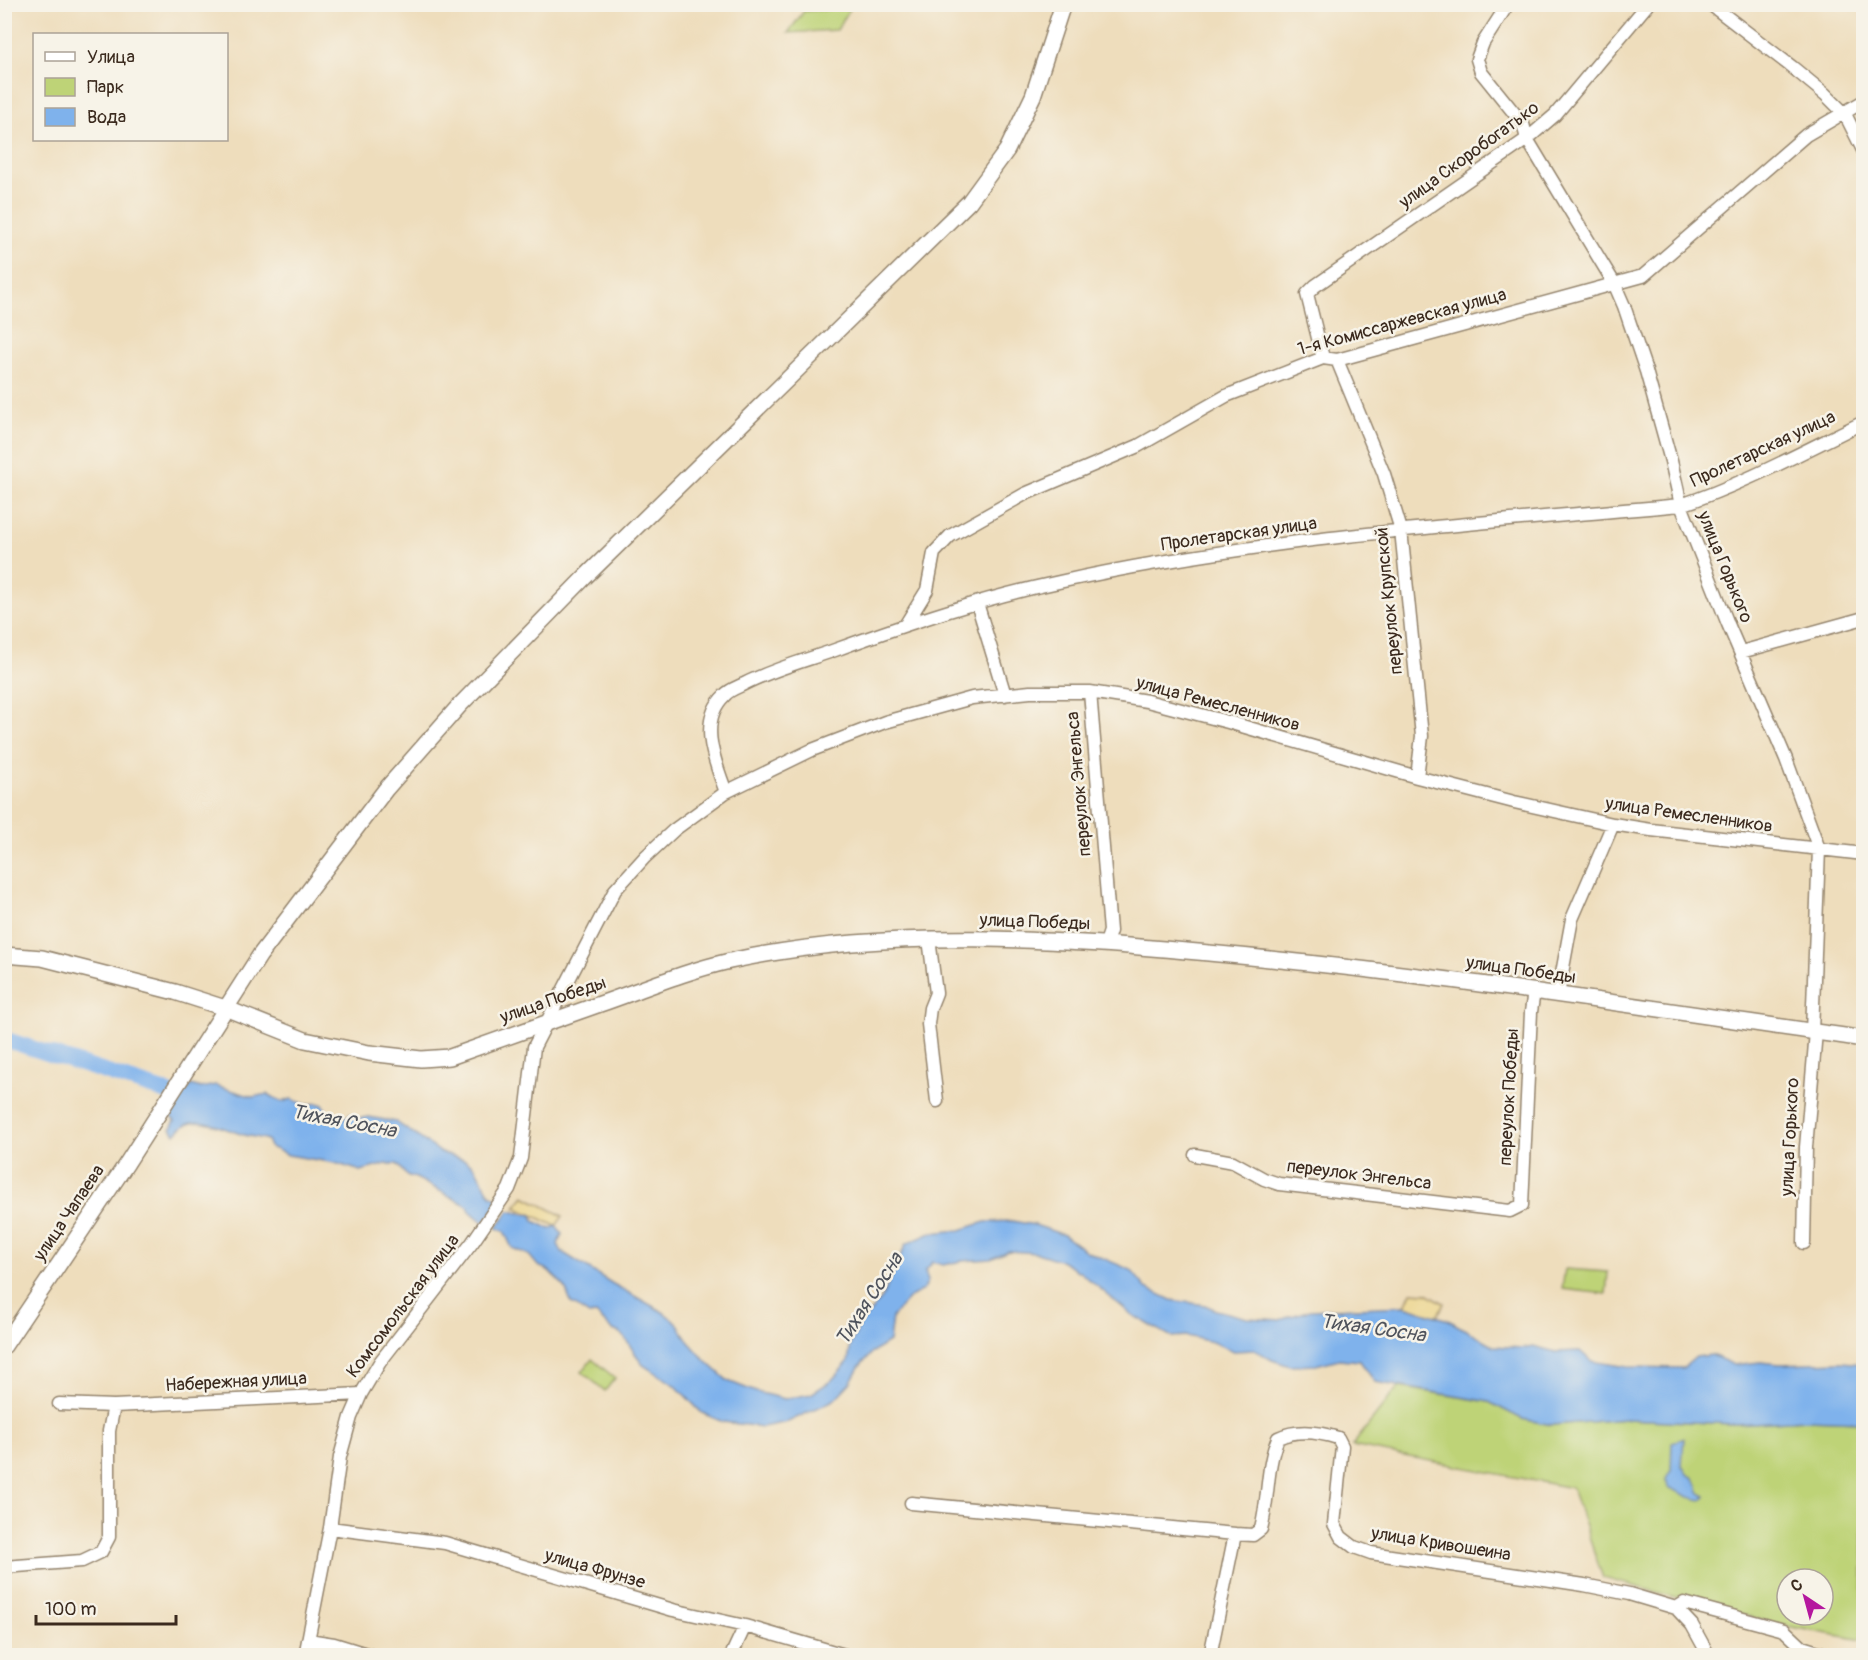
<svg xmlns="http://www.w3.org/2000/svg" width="1868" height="1660" viewBox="0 0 1868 1660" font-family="Pangolin,sans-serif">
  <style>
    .green { fill: #bed377; stroke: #7c7e4a; stroke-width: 1.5; fill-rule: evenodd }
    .sand { fill: #eeda9e; stroke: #94825e; stroke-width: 1.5 }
    .water { fill: #7fb2ec; stroke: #5d6e85; stroke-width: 1.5 }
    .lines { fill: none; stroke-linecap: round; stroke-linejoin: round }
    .river { stroke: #7fb2ec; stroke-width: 16 }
    .minor-casing { stroke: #94846d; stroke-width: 15 }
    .major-casing { stroke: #94846d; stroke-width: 18 }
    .minor { stroke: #fff; stroke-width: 12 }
    .major { stroke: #fff; stroke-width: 15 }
    .labels { text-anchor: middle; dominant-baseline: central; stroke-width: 5; stroke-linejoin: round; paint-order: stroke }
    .street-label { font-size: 18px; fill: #3b2a1e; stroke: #f7f3e8 }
    .water-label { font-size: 20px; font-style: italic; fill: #4f535c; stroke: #f7f3e8 }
  </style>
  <rect width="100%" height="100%" fill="#f7f3e8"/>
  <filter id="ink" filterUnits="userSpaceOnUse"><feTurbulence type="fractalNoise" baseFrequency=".0167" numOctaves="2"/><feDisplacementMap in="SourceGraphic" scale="12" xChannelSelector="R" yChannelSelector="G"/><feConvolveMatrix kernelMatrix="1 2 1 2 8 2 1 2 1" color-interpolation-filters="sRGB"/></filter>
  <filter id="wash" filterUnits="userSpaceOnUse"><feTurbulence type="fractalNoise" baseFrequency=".008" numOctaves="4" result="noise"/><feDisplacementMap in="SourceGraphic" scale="24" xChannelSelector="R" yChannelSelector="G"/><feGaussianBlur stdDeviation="1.35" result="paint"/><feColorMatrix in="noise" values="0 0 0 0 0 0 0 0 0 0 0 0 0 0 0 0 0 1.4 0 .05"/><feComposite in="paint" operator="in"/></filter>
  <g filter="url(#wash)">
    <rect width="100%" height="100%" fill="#eeddbc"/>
    <path class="green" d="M 850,8 L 837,30 L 788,33 L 804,11 Z
      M 1565,1269 L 1608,1272 L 1606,1294 L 1562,1289 Z
      M 592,1359 L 615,1378 L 605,1391 L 582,1372 Z
      M 1398,1387 L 1489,1402 L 1522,1419 L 1552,1425 L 1626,1419 L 1734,1424 L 1807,1420 L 1863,1422 L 1863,1640 L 1780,1625 L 1603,1578 L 1572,1488 L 1352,1446 ZM 1787,1579 L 1823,1579 L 1823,1615 L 1787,1615 Z"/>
    <path class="sand" d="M 524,1196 L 563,1216 L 556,1226 L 515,1207 Z
      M 1411,1292 L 1427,1293 L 1444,1303 L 1437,1317 L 1405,1306 Z"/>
    <path class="water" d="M 191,1085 L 201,1088 L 215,1085 L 253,1097 L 267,1094 L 282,1102 L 291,1099 L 307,1105 L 317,1103 L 324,1105 L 327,1114 L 342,1119 L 351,1114 L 355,1119 L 369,1117 L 396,1122 L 442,1153 L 465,1160 L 474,1166 L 490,1194 L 500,1201 L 484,1223 L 470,1211 L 468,1206 L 416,1178 L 406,1175 L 397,1164 L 386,1164 L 361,1171 L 335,1163 L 288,1155 L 270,1147 L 267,1140 C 259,1137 251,1137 244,1135 C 221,1128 193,1111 175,1134 L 171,1128 L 175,1121 L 170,1116 Z
      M 509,1211 L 532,1215 L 534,1221 L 550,1229 L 556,1226 L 562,1234 L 558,1244 L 562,1252 L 613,1284 L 663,1312 L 677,1323 L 688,1341 L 706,1361 L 728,1381 L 756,1392 L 785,1399 L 811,1394 L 831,1381 L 848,1362 L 851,1343 L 861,1323 L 882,1298 L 906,1244 L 931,1233 L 960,1230 L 985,1222 L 1012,1221 L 1035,1225 L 1064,1235 L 1086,1251 L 1131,1270 L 1146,1288 L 1171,1300 L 1205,1305 L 1216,1310 L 1247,1318 L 1280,1320 L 1310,1310 L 1405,1306 L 1448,1320 L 1494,1346 L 1521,1348 L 1533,1346 L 1556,1352 L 1580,1351 L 1591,1361 L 1628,1367 L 1683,1368 L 1696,1357 L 1712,1355 L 1734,1365 L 1760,1362 L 1780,1364 L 1841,1362 L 1863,1364 L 1863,1422 L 1807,1420 L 1734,1424 L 1626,1419 L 1552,1425 L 1522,1419 L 1489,1402 L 1375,1382 L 1360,1361 L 1339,1359 L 1316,1365 L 1290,1366 L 1272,1360 L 1255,1350 L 1234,1351 L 1212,1342 L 1187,1336 L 1172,1337 L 1132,1315 L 1080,1272 L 1059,1260 L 1037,1253 L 1008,1251 L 991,1259 L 961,1261 L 943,1265 L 933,1262 L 925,1271 L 928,1281 L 924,1289 L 909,1298 L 892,1317 L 889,1342 L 873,1352 L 859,1367 L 850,1383 L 834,1400 L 788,1422 L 762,1427 L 723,1422 L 702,1413 L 675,1385 L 643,1365 L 622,1334 L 611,1329 L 596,1314 L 589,1315 L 571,1303 L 565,1287 L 548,1270 L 538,1266 L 529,1255 L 512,1248 L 504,1231 L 496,1228 Z
      M 1684,1438 L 1682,1466 L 1687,1474 L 1694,1478 L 1700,1493 L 1706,1496 L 1701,1500 L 1689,1497 L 1668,1487 L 1666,1479 L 1671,1470 L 1672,1442 Z"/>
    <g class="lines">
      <path class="river" d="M 4,1039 L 203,1104"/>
    </g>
  </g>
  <g filter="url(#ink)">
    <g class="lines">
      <defs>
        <path id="minor" d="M 1508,4 L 1483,43 L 1477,59 L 1481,72 L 1523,124 L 1527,139 L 1614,283 L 1624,306 L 1646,371 L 1671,461 L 1681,505 L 1728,624 L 1786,759 L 1819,849 L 1812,1032
          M 1710,4 L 1792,67 L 1825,94 L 1845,114 L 1864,152
          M 1323,358 L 1307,294 L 1315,286 L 1527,139 L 1555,115 L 1648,4
          M 1337,360 L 1384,474 L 1401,530 L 1422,736 L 1417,777
          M 977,603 L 1005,695
          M 906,624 L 927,590 L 934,553 L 950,536 L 1025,494 L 1138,446 L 1226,396 L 1323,358 L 1337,360 L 1643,276 L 1806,135 L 1864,101
          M 1741,652 L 1864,618
          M 1090,692 L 1110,931 L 1106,943
          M 726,792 C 715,762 697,721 725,695 C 729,690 738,687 744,684 C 773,669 804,661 835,650 C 909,623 983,598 1059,582 C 1263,537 1473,524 1681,505 C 1744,484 1804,451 1864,422
          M 929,939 L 936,993 L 930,1008 L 928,1024 L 937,1101
          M 1558,995 L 1572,919 L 1613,824
          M 1195,1155 L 1233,1162 L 1264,1179 L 1279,1184 L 1510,1211 L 1522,1205 L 1531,1012 L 1534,991
          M 1804,1243 L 1806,1147 L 1816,1032
          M 114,1406 L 361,1394
          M 911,1503 L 1235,1534
          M 330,1528 L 445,1543 L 673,1610 L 745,1626 L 848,1656
          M 4,1567 L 82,1561 L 101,1552 L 109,1537 L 109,1431 L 114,1406 L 59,1404
          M 308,1640 L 334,1644 L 373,1656
          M 305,1656 L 330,1528 L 340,1457 L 351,1417 L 361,1394 L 380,1362 L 472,1243 L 509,1189 L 521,1158 L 534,1047 L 615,890 L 645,857 L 674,830 L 726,792 L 812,750 L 885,722 L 972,698 L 1030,692 L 1090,692 L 1147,701 L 1228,722 L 1417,777 L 1514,802 L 1613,824 L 1651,830 L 1864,854
          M 731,1656 L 745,1626
          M 1210,1656 L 1235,1534 L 1253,1535 L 1261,1529 C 1269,1499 1266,1467 1278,1438 C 1296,1429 1319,1432 1338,1438 L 1342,1446 L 1334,1524 L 1341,1537 L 1354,1547 L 1371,1553 L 1584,1585 L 1629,1594 L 1676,1608
          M 1709,1656 L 1692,1625 L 1676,1608 L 1684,1603 L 1784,1630 L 1802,1647 L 1831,1656"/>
        <path id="major" d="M 4,955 L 42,958 L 175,992 L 225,1008 L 305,1040 L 369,1053 L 421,1059 L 450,1057 C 500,1039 550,1022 600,1004 C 643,989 686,971 730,961 C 891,926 1058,939 1219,954 C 1435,974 1649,1008 1864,1039
          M 4,1346 L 127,1163 L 260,955 L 386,789 L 459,706 L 584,578 L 969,202 L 1007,150 L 1033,96 L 1063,4"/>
      </defs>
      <use href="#minor" class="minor-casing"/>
      <use href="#major" class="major-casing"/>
      <use href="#minor" class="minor"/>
      <use href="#major" class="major"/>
    </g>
  </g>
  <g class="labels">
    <g class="street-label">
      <text transform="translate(1469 155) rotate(-36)">улица Скоробогатько</text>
      <text transform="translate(1402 322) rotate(-15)">1-я Комиссаржевская улица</text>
      <text transform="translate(1763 449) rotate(-25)">Пролетарская улица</text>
      <text transform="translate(1239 534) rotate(-8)">Пролетарская улица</text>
      <text transform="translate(1725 567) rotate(68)">улица Горького</text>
      <text transform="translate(1389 601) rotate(-96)">переулок Крупской</text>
      <text transform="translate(1218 704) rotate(15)">улица Ремесленников</text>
      <text transform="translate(1079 784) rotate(-95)">переулок Энгельса</text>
      <text transform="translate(1689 815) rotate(8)">улица Ремесленников</text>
      <text transform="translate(1035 922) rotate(2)">улица Победы</text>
      <text transform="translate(1521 970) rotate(8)">улица Победы</text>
      <text transform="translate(553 1000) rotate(-19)">улица Победы</text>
      <text transform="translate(1509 1097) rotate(-87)">переулок Победы</text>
      <text transform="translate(1790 1137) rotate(-87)">улица Горького</text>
      <text transform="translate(1359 1175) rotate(7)">переулок Энгельса</text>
      <text transform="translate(69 1213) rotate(-56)">улица Чапаева</text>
      <text transform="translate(403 1306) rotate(-53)">Комсомольская улица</text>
      <text transform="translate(236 1382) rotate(-3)">Набережная улица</text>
      <text transform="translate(1441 1544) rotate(9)">улица Кривошеина</text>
      <text transform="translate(595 1569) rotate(16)">улица Фрунзе</text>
    </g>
    <g class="water-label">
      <text transform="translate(344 1121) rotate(11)">Тихая Сосна</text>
      <text transform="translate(869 1299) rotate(-57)">Тихая Сосна</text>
      <text transform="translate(1373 1328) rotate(8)">Тихая Сосна</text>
    </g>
  </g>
  <rect width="1868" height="1660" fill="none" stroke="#f7f3e8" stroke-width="24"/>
  <rect x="33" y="33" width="195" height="108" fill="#f7f3e8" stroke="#aca397" stroke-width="1.5"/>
  <rect x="45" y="52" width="30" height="9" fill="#ffffff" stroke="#aca397" stroke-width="1.5"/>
  <text x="87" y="63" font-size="18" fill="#3b2a1e">Улица</text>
  <rect x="45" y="78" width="30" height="18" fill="#bed377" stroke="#aca397" stroke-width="1.5"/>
  <text x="87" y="93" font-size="18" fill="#3b2a1e">Парк</text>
  <rect x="45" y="108" width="30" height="18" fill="#7fb2ec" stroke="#aca397" stroke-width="1.5"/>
  <text x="87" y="123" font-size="18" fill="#3b2a1e">Вода</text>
  <g transform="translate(1805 1597) rotate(324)"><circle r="28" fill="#f7f3e8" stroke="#aca397" stroke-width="1.5"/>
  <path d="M0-4.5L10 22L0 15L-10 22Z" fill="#b5179e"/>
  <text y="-9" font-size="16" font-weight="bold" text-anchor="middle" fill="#3b2a1e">С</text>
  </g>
  <path d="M36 1615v9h140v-9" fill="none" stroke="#3b2a1e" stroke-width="3"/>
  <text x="45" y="1615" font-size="18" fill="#3b2a1e" stroke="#f7f3e8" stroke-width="4.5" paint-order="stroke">100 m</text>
</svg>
